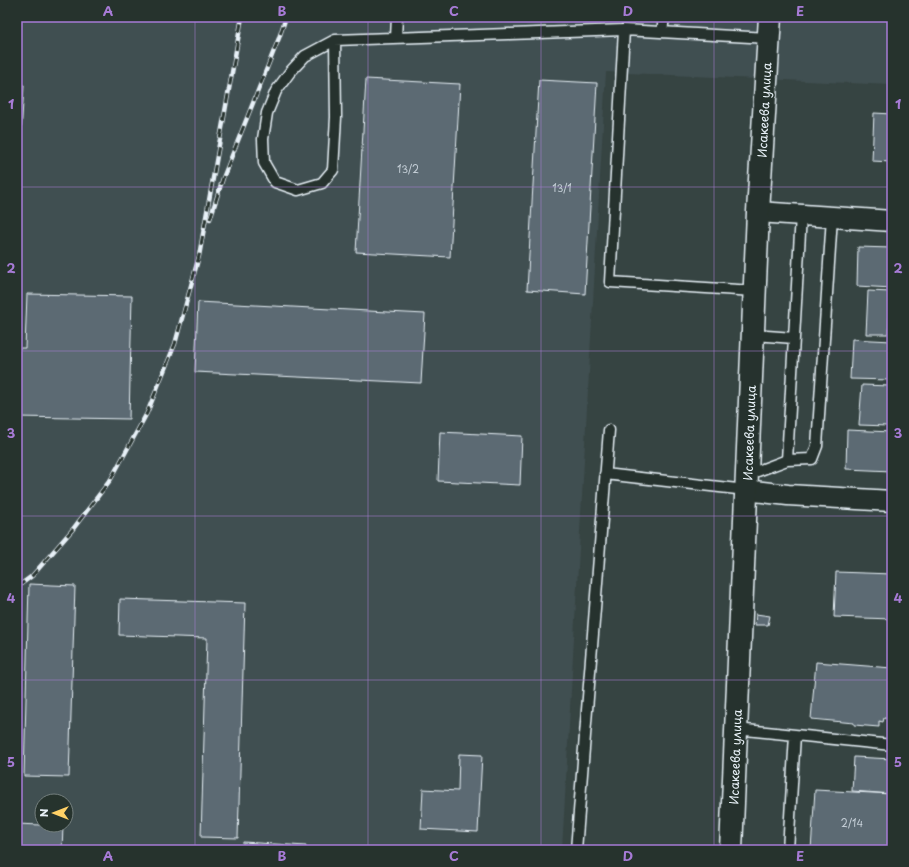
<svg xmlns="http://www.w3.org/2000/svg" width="909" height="867" viewBox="0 0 909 867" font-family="'Playpen Sans',sans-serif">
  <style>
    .built { fill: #414f51; fill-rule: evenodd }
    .building { fill: #5c6a73; stroke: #e8f1f8 }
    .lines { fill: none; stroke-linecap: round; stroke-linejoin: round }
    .service-casing { stroke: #e8f1f8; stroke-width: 13 }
    .minor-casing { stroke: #e8f1f8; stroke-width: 23 }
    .tertiary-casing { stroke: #e8f1f8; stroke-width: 25 }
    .service { stroke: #26332d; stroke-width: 10 }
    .minor { stroke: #26332d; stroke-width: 20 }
    .tertiary { stroke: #26332d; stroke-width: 22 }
    .rail-casing { stroke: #e8f1f8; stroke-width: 4.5 }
    .rail { stroke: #26332d; stroke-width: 3; stroke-dasharray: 9; stroke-linecap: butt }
    .grid { fill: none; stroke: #a77bd6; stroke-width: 1; stroke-opacity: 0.55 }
    .labels { text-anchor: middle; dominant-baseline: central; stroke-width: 3; stroke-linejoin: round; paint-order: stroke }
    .number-label { font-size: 10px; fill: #c5cfd7 }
    .street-label { font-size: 12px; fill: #e8f1f8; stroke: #26332d }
    .neatline { fill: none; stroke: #a77bd6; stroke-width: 1.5 }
    .grid-label { font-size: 13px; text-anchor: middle; font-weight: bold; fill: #a77bd6 }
  </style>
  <rect width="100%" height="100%" fill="#364442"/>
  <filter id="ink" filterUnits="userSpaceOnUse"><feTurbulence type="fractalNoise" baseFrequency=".025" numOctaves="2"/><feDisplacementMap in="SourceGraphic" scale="8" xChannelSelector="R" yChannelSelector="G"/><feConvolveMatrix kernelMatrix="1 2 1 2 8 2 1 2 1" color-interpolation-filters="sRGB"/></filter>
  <g filter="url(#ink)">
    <path class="built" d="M 17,17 L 892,17 L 892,85 L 606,72 L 562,850 L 17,850 ZM 42,801 L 66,801 L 66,825 L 42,825 Z"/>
    <path class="building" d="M 565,17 L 603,17 L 603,20 L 565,19 Z
      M 366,79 L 460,84 L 450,257 L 356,252 Z
      M 539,80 L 597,83 L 585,294 L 527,290 Z
      M 17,85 L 24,85 L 21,135 L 17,135 Z
      M 874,113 L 892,114 L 892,162 L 872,161 Z
      M 858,247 L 892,248 L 892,288 L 857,286 Z
      M 868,291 L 891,292 L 888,334 L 866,334 Z
      M 27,294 L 132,296 L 129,419 L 17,417 L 17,348 L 25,348 Z
      M 198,302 L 425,314 L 421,383 L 195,372 Z
      M 852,339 L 892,341 L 892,380 L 850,379 Z
      M 862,385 L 890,386 L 888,426 L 859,425 Z
      M 847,430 L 892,432 L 892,471 L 846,469 Z
      M 440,432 L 522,436 L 520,485 L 438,481 Z
      M 836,572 L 892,574 L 892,619 L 834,617 Z
      M 29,584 L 75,586 L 69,777 L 24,776 Z
      M 120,599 L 245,603 L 238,838 L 201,837 L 207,638 L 119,635 Z
      M 756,614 L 770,616 L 768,625 L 755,625 Z
      M 816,662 L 892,668 L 892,719 L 884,718 L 883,722 L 879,721 L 879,727 L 854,725 L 854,723 L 811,719 Z
      M 459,754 L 482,755 L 478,832 L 421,829 L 423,789 L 458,791 Z
      M 854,757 L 892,759 L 892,794 L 852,791 Z
      M 815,790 L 892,794 L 892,850 L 811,850 Z
      M 17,824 L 63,826 L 62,850 L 17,850 Z
      M 243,842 L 306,846 L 305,850 L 243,850 Z"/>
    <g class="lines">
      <defs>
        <path id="service" d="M 662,32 L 664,17
          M 396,38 L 397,17
          M 335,40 L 305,56 L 290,72 L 276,91 L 267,113 L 263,139 L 264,163 L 275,182 L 298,190 L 322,183 L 333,170 L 336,117 L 335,40 L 624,30
          M 754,291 L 610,282 L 624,30 L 768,38
          M 794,338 L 801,215
          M 787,460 L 812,459 L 817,446 L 832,217
          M 605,474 L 746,490
          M 747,475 L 787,460 L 794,338 L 753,335
          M 736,729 L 795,735 L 788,850
          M 795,735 L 892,745
          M 576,850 L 609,430"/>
        <path id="minor" d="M 758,212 L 892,221
          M 746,490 L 788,495 L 892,501"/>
        <path id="tertiary" d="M 731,850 L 758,212 L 770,17"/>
      </defs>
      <use href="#service" class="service-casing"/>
      <use href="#minor" class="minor-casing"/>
      <use href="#tertiary" class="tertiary-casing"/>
      <use href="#service" class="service"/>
      <use href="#minor" class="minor"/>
      <use href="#tertiary" class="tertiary"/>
      <defs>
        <path id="rail" d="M 210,219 L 223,178 L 279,38 L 286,17
          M 17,587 L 32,576 L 73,529 L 111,479 L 147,413 L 175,344 L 199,256 L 242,17"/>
      </defs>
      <use href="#rail" class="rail-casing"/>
      <use href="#rail" class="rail"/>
    </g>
  </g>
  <path class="grid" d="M 195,17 L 195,850M 368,17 L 368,850M 541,17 L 541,850M 714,17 L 714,850M 17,187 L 892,187M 17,351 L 892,351M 17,516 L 892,516M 17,680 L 892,680"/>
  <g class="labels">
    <g class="number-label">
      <text x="408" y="168">13/2</text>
      <text x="562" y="187">13/1</text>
      <text x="852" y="822">2/14</text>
    </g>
    <g class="street-label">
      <text transform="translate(764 110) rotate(-87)">Исакеева улица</text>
      <text transform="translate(749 433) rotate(-88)">Исакеева улица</text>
      <text transform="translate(735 757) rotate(-88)">Исакеева улица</text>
    </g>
  </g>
  <rect width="909" height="867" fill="none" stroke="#26332d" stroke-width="44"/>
  <g transform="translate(54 813) rotate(270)"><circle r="19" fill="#26332d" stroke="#747f7e"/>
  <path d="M0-3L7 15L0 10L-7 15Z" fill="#ffd166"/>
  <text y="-6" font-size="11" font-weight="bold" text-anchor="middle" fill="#e8f1f8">N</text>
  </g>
  <rect x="22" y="22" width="865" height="823" class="neatline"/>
  <g class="grid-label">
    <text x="108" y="16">A</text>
    <text x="282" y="16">B</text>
    <text x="454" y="16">C</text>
    <text x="628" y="16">D</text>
    <text x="800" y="16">E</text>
    <text x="11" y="109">1</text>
    <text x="898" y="109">1</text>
    <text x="11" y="273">2</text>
    <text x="898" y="273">2</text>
    <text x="11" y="438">3</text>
    <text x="898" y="438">3</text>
    <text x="11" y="603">4</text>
    <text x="898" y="603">4</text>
    <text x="11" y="767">5</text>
    <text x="898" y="767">5</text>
    <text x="108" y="861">A</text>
    <text x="282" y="861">B</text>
    <text x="454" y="861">C</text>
    <text x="628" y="861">D</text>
    <text x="800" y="861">E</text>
  </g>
</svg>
